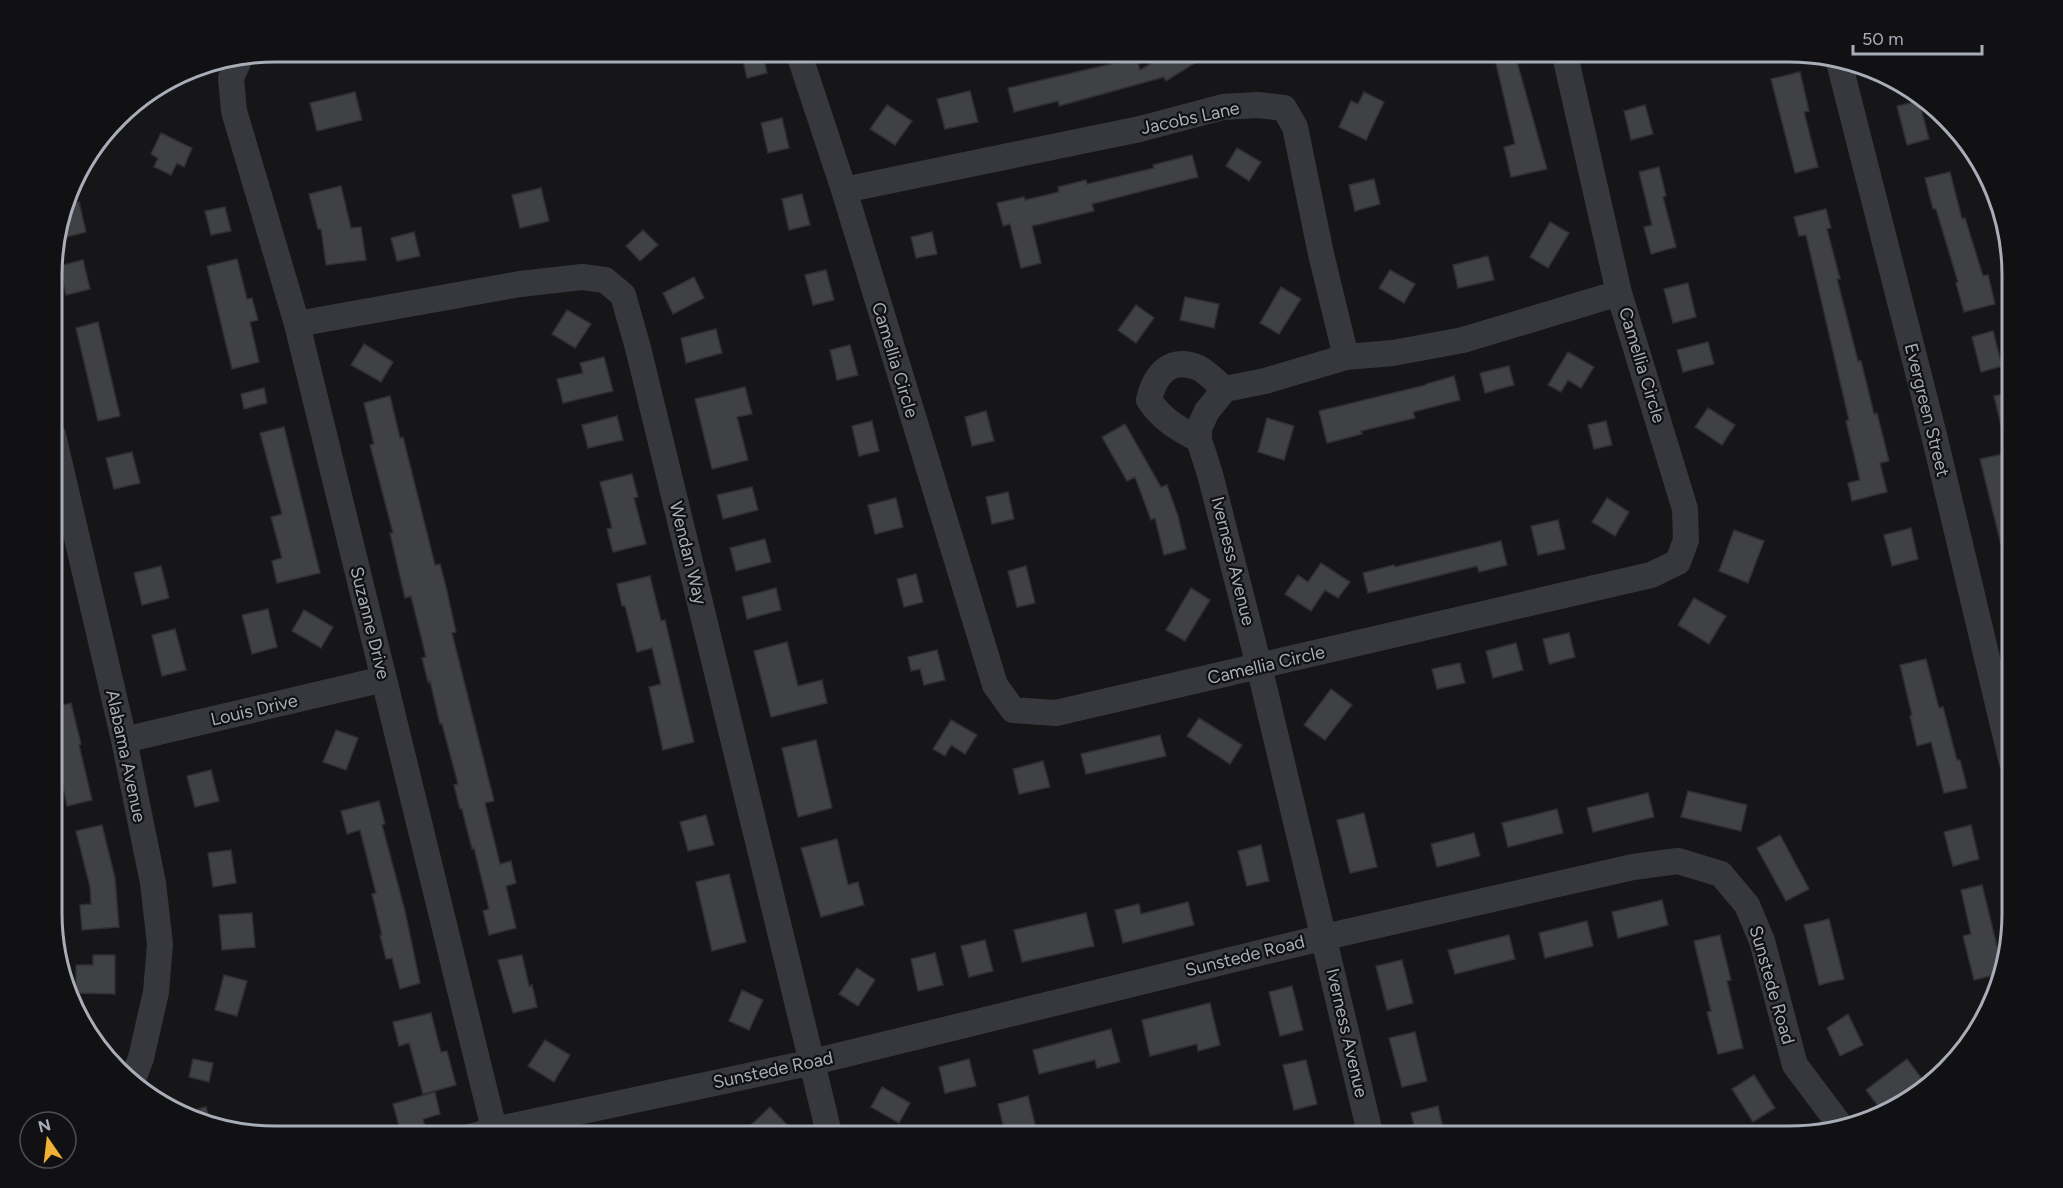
<svg xmlns="http://www.w3.org/2000/svg" width="2063" height="1188" viewBox="0 0 2063 1188" font-family="Figtree,sans-serif">
  <style>
    .building { fill: #404145; stroke: #303034; stroke-width: 1.5 }
    .lines { fill: none; stroke-linecap: round; stroke-linejoin: round }
    .minor { stroke: #37383d; stroke-width: 26 }
    .labels { text-anchor: middle; dominant-baseline: central; stroke-width: 4.5; stroke-linejoin: round; paint-order: stroke }
    .street-label { font-size: 18px; fill: #a8adb8; stroke: #111113 }
    .rim { fill: none; stroke: #a8adb8; stroke-width: 3 }
  </style>
  <rect width="100%" height="100%" fill="#161618"/>
  <path class="building" d="M 741,51 L 762,51 L 767,73 L 747,78 Z
    M 1172,51 L 1214,51 L 1166,81 L 1164,77 L 1059,106 L 1058,101 L 1014,112 L 1008,88 L 1137,58 L 1140,70 Z
    M 1493,51 L 1514,51 L 1547,169 L 1511,177 L 1504,147 L 1515,144 Z
    M 1800,72 L 1809,111 L 1804,112 L 1818,167 L 1795,173 L 1771,79 Z
    M 970,91 L 978,122 L 945,129 L 937,99 Z
    M 355,92 L 362,120 L 317,131 L 310,103 Z
    M 1364,92 L 1384,102 L 1366,140 L 1339,127 L 1351,101 L 1358,104 Z
    M 1919,101 L 1929,139 L 1907,145 L 1897,106 Z
    M 887,105 L 912,121 L 895,145 L 870,129 Z
    M 1645,105 L 1653,134 L 1631,140 L 1624,111 Z
    M 782,118 L 789,148 L 768,153 L 761,123 Z
    M 161,133 L 192,148 L 184,167 L 177,163 L 171,175 L 154,167 L 158,158 L 151,154 Z
    M 1237,148 L 1261,162 L 1249,181 L 1226,166 Z
    M 1192,155 L 1198,177 L 1092,204 L 1094,211 L 1032,226 L 1041,263 L 1021,268 L 1010,224 L 1003,226 L 997,203 L 1024,197 L 1025,200 L 1059,192 L 1058,187 L 1086,180 L 1087,184 L 1154,168 L 1153,165 Z
    M 1659,167 L 1666,196 L 1663,197 L 1676,247 L 1651,254 L 1644,227 L 1652,225 L 1639,172 Z
    M 1950,172 L 1962,219 L 1965,218 L 1983,276 L 1988,275 L 1995,304 L 1964,312 L 1956,283 L 1958,282 L 1936,209 L 1933,209 L 1925,178 Z
    M 1374,179 L 1380,204 L 1355,211 L 1349,185 Z
    M 341,186 L 351,228 L 361,227 L 366,260 L 326,265 L 321,229 L 318,229 L 309,194 Z
    M 541,188 L 549,221 L 520,228 L 512,195 Z
    M 802,194 L 810,225 L 789,230 L 782,199 Z
    M 79,202 L 86,232 L 55,240 L 65,206 Z
    M 225,207 L 231,231 L 211,235 L 205,211 Z
    M 1826,209 L 1831,228 L 1827,229 L 1840,279 L 1837,279 L 1858,361 L 1861,361 L 1874,414 L 1877,413 L 1889,461 L 1880,463 L 1887,492 L 1852,501 L 1848,483 L 1860,480 L 1846,421 L 1849,420 L 1806,235 L 1799,236 L 1794,217 Z
    M 1550,222 L 1569,233 L 1548,268 L 1530,257 Z
    M 643,230 L 658,245 L 640,261 L 626,246 Z
    M 414,232 L 420,256 L 397,261 L 391,238 Z
    M 932,232 L 937,254 L 916,258 L 911,237 Z
    M 1488,256 L 1494,280 L 1458,288 L 1453,265 Z
    M 237,259 L 247,299 L 252,298 L 258,320 L 250,322 L 259,362 L 232,369 L 207,266 Z
    M 83,260 L 90,289 L 66,295 L 59,266 Z
    M 826,270 L 834,300 L 813,305 L 805,275 Z
    M 1390,270 L 1415,284 L 1404,303 L 1379,288 Z
    M 694,277 L 704,298 L 673,314 L 663,293 Z
    M 1688,283 L 1696,317 L 1673,323 L 1664,289 Z
    M 1281,287 L 1301,299 L 1279,334 L 1260,323 Z
    M 1185,297 L 1219,304 L 1214,328 L 1180,320 Z
    M 1136,305 L 1154,318 L 1136,343 L 1118,330 Z
    M 567,310 L 591,324 L 575,348 L 552,334 Z
    M 98,322 L 120,416 L 98,421 L 76,328 Z
    M 716,329 L 722,353 L 686,363 L 681,338 Z
    M 1993,331 L 2002,366 L 1981,372 L 1972,337 Z
    M 1708,342 L 1714,364 L 1683,372 L 1677,350 Z
    M 364,344 L 393,362 L 381,382 L 351,365 Z
    M 850,345 L 858,375 L 837,380 L 830,350 Z
    M 1568,352 L 1594,367 L 1581,388 L 1568,380 L 1561,392 L 1548,385 Z
    M 604,357 L 613,391 L 563,403 L 557,379 L 583,373 L 580,363 Z
    M 1509,366 L 1514,385 L 1485,393 L 1480,373 Z
    M 1454,376 L 1460,400 L 1413,412 L 1415,418 L 1361,431 L 1362,434 L 1327,443 L 1319,411 L 1426,385 L 1426,384 Z
    M 745,387 L 752,414 L 737,417 L 748,460 L 712,469 L 695,399 Z
    M 264,388 L 267,403 L 244,409 L 241,394 Z
    M 2012,392 L 2012,445 L 2006,446 L 1994,396 Z
    M 390,396 L 400,438 L 403,437 L 435,565 L 440,564 L 446,587 L 456,632 L 452,633 L 494,801 L 485,803 L 500,864 L 511,861 L 516,883 L 506,886 L 516,928 L 489,935 L 483,911 L 489,909 L 474,848 L 472,849 L 462,809 L 460,809 L 454,785 L 458,784 L 442,724 L 440,724 L 430,681 L 428,682 L 422,658 L 426,657 L 411,596 L 405,598 L 390,533 L 393,533 L 370,445 L 374,444 L 364,403 Z
    M 1708,408 L 1735,425 L 1722,445 L 1695,427 Z
    M 986,411 L 994,441 L 972,446 L 965,417 Z
    M 617,416 L 623,440 L 588,448 L 582,425 Z
    M 1267,418 L 1294,426 L 1284,460 L 1258,452 Z
    M 872,421 L 879,451 L 859,456 L 852,426 Z
    M 1606,421 L 1612,445 L 1594,449 L 1588,425 Z
    M 1125,424 L 1161,487 L 1167,485 L 1178,516 L 1186,549 L 1164,555 L 1155,518 L 1151,520 L 1135,477 L 1127,481 L 1102,437 Z
    M 284,427 L 320,573 L 277,583 L 272,561 L 282,558 L 271,517 L 282,514 L 260,433 Z
    M 132,452 L 140,483 L 114,489 L 106,458 Z
    M 2003,454 L 2011,485 L 2008,486 L 2012,498 L 2012,564 L 2006,565 L 1980,459 Z
    M 632,474 L 638,497 L 634,498 L 646,544 L 613,552 L 607,529 L 612,528 L 600,482 Z
    M 752,487 L 758,510 L 723,519 L 717,495 Z
    M 1008,492 L 1014,519 L 992,524 L 986,497 Z
    M 896,498 L 903,527 L 875,534 L 868,505 Z
    M 1607,498 L 1629,512 L 1615,536 L 1592,522 Z
    M 1558,520 L 1565,549 L 1538,555 L 1531,526 Z
    M 1911,528 L 1918,559 L 1892,566 L 1884,535 Z
    M 1734,530 L 1764,541 L 1748,583 L 1719,571 Z
    M 765,539 L 771,562 L 736,571 L 730,548 Z
    M 1501,541 L 1507,565 L 1479,572 L 1477,566 L 1368,593 L 1363,573 L 1394,565 L 1395,567 Z
    M 1321,563 L 1350,582 L 1338,598 L 1325,590 L 1311,611 L 1285,594 L 1298,575 L 1308,582 Z
    M 161,566 L 169,598 L 142,605 L 134,573 Z
    M 1026,566 L 1035,603 L 1017,607 L 1008,571 Z
    M 916,574 L 923,602 L 904,607 L 897,579 Z
    M 650,576 L 661,621 L 665,620 L 694,742 L 663,750 L 649,687 L 661,684 L 652,648 L 637,652 L 625,606 L 622,606 L 617,584 Z
    M 776,588 L 781,610 L 747,619 L 742,597 Z
    M 1191,588 L 1210,600 L 1185,641 L 1166,630 Z
    M 1694,598 L 1726,616 L 1709,644 L 1678,625 Z
    M 268,609 L 277,647 L 252,654 L 242,615 Z
    M 304,610 L 333,627 L 321,648 L 292,631 Z
    M 175,629 L 186,670 L 162,676 L 152,635 Z
    M 1569,633 L 1575,657 L 1549,664 L 1543,639 Z
    M 787,642 L 798,686 L 822,680 L 827,703 L 771,717 L 754,651 Z
    M 1516,643 L 1523,670 L 1493,678 L 1486,651 Z
    M 937,650 L 945,680 L 924,685 L 920,669 L 911,671 L 908,657 Z
    M 1926,659 L 1939,708 L 1943,707 L 1957,760 L 1960,760 L 1967,788 L 1944,793 L 1931,742 L 1917,746 L 1910,716 L 1912,715 L 1900,665 Z
    M 1460,663 L 1465,683 L 1437,689 L 1432,669 Z
    M 1331,689 L 1352,705 L 1325,740 L 1304,725 Z
    M 71,703 L 81,744 L 79,745 L 92,800 L 67,806 L 53,740 L 53,708 Z
    M 1199,718 L 1242,745 L 1230,764 L 1187,736 Z
    M 951,720 L 977,735 L 965,754 L 951,745 L 945,756 L 933,749 Z
    M 336,730 L 358,738 L 346,770 L 323,762 Z
    M 1160,735 L 1166,756 L 1086,774 L 1081,754 Z
    M 816,740 L 832,808 L 798,817 L 782,748 Z
    M 1043,761 L 1050,787 L 1019,794 L 1013,769 Z
    M 211,770 L 219,801 L 195,807 L 187,776 Z
    M 1688,791 L 1747,805 L 1741,831 L 1681,817 Z
    M 1648,793 L 1654,817 L 1593,832 L 1587,808 Z
    M 379,801 L 385,824 L 382,825 L 405,911 L 420,983 L 400,989 L 392,958 L 386,959 L 380,935 L 382,935 L 372,894 L 376,893 L 360,830 L 347,834 L 341,811 Z
    M 1557,809 L 1563,833 L 1508,847 L 1502,823 Z
    M 1364,813 L 1377,867 L 1350,873 L 1337,820 Z
    M 706,815 L 714,845 L 688,851 L 680,822 Z
    M 102,825 L 115,878 L 119,927 L 82,930 L 80,905 L 91,904 L 90,887 L 76,831 Z
    M 1971,825 L 1979,859 L 1953,866 L 1944,832 Z
    M 1474,833 L 1480,856 L 1437,867 L 1431,844 Z
    M 1780,835 L 1809,889 L 1786,901 L 1757,848 Z
    M 837,839 L 848,885 L 858,882 L 864,905 L 821,917 L 801,848 Z
    M 1261,845 L 1269,881 L 1247,886 L 1238,851 Z
    M 231,850 L 236,883 L 213,887 L 208,853 Z
    M 729,874 L 746,942 L 712,951 L 696,882 Z
    M 1982,885 L 2001,963 L 1998,974 L 1974,980 L 1963,936 L 1971,934 L 1961,890 Z
    M 1662,900 L 1668,925 L 1618,938 L 1612,912 Z
    M 1188,902 L 1194,925 L 1123,943 L 1115,910 L 1139,904 L 1141,914 Z
    M 252,913 L 255,947 L 222,950 L 219,915 Z
    M 1086,913 L 1094,946 L 1022,962 L 1014,930 Z
    M 1829,919 L 1844,979 L 1819,985 L 1804,925 Z
    M 1587,921 L 1593,946 L 1545,958 L 1539,933 Z
    M 1509,935 L 1515,959 L 1455,974 L 1448,950 Z
    M 1720,935 L 1731,980 L 1727,981 L 1743,1048 L 1718,1054 L 1707,1012 L 1711,1011 L 1694,941 Z
    M 985,940 L 993,971 L 969,977 L 961,946 Z
    M 935,953 L 943,985 L 918,991 L 911,959 Z
    M 93,955 L 115,955 L 115,994 L 76,993 L 76,965 L 93,965 Z
    M 522,955 L 529,986 L 532,985 L 537,1007 L 513,1013 L 498,960 Z
    M 1402,960 L 1413,1003 L 1387,1010 L 1376,966 Z
    M 857,968 L 875,980 L 858,1006 L 839,994 Z
    M 224,975 L 247,981 L 237,1016 L 215,1010 Z
    M 1292,986 L 1303,1030 L 1280,1036 L 1269,992 Z
    M 742,990 L 763,1000 L 749,1030 L 729,1021 Z
    M 1210,1003 L 1220,1045 L 1198,1051 L 1197,1044 L 1150,1056 L 1142,1020 Z
    M 431,1013 L 441,1052 L 447,1051 L 456,1085 L 423,1094 L 409,1043 L 399,1046 L 393,1022 Z
    M 1848,1014 L 1863,1045 L 1840,1056 L 1827,1028 Z
    M 1111,1029 L 1120,1062 L 1097,1068 L 1095,1060 L 1039,1074 L 1033,1050 Z
    M 1415,1032 L 1427,1081 L 1402,1087 L 1389,1038 Z
    M 545,1040 L 570,1055 L 554,1082 L 528,1066 Z
    M 193,1059 L 213,1063 L 209,1082 L 189,1077 Z
    M 969,1059 L 976,1086 L 945,1093 L 939,1067 Z
    M 1907,1059 L 1922,1079 L 1881,1110 L 1866,1090 Z
    M 1306,1060 L 1317,1104 L 1294,1110 L 1283,1065 Z
    M 1754,1075 L 1775,1108 L 1753,1122 L 1732,1089 Z
    M 882,1087 L 910,1103 L 899,1123 L 871,1107 Z
    M 435,1092 L 440,1114 L 423,1119 L 426,1131 L 402,1137 L 393,1104 Z
    M 1028,1096 L 1037,1132 L 1018,1137 L 1006,1137 L 998,1104 Z
    M 1438,1106 L 1445,1137 L 1417,1137 L 1411,1113 Z
    M 206,1107 L 211,1127 L 179,1114 Z
    M 770,1107 L 790,1128 L 780,1137 L 761,1137 L 750,1126 Z"/>
  <g class="lines">
    <path class="minor" d="M 798,51 L 844,190 L 995,685 L 1013,710 L 1056,713 L 1651,575 L 1678,562 L 1686,540 L 1685,509 L 1619,293 L 1564,51
      M 240,58 L 231,78 L 234,111 L 297,324 L 496,1137
      M 1838,58 L 1934,435 L 2012,763
      M 844,190 L 1140,129 L 1223,107 L 1258,105 L 1284,108 L 1295,127 L 1321,254 L 1346,357
      M 297,324 L 520,284 L 582,277 L 605,280 L 623,295 L 638,348 L 830,1137
      M 53,435 L 124,740 L 153,883 L 160,944 L 156,992 L 141,1058 L 133,1079
      M 1199,440 C 1179,429 1162,420 1149,400 C 1155,374 1170,356 1199,368 C 1208,373 1217,383 1225,389
      M 124,740 L 384,679
      M 470,1137 L 494,1130 L 813,1062 L 1325,937 L 1633,867 L 1678,861 L 1721,874 L 1747,905 L 1762,941 L 1795,1065 L 1840,1125
      M 1371,1137 L 1259,666 L 1210,474 L 1199,440 L 1199,428 L 1207,411 L 1225,389 L 1265,381 L 1346,357 L 1393,353 L 1463,340 L 1619,293"/>
  </g>
  <g class="labels">
    <g class="street-label">
      <text transform="translate(1190 118) rotate(-12)">Jacobs Lane</text>
      <text transform="translate(895 360) rotate(73)">Camellia Circle</text>
      <text transform="translate(1642 365) rotate(73)">Camellia Circle</text>
      <text transform="translate(1927 410) rotate(76)">Evergreen Street</text>
      <text transform="translate(688 553) rotate(76)">Wendan Way</text>
      <text transform="translate(1233 561) rotate(76)">Iverness Avenue</text>
      <text transform="translate(370 623) rotate(76)">Suzanne Drive</text>
      <text transform="translate(1266 665) rotate(-13)">Camellia Circle</text>
      <text transform="translate(254 710) rotate(-13)">Louis Drive</text>
      <text transform="translate(126 756) rotate(78)">Alabama Avenue</text>
      <text transform="translate(1245 956) rotate(-14)">Sunstede Road</text>
      <text transform="translate(1772 985) rotate(74)">Sunstede Road</text>
      <text transform="translate(1347 1033) rotate(77)">Iverness Avenue</text>
      <text transform="translate(773 1070) rotate(-12)">Sunstede Road</text>
    </g>
  </g>
  <path d="M0 0H2063V1188H0ZM275 62H1789A213 213 0 0 1 2002 275V913A213 213 0 0 1 1789 1126H275A213 213 0 0 1 62 913V275A213 213 0 0 1 275 62Z" fill="#111113" fill-rule="evenodd"/>
  <path class="rim" d="M275 62H1789A213 213 0 0 1 2002 275V913A213 213 0 0 1 1789 1126H275A213 213 0 0 1 62 913V275A213 213 0 0 1 275 62Z"/>
  <g transform="translate(48 1140) rotate(346)"><circle r="28" fill="#111113" stroke="#4d4f55" stroke-width="1.5"/>
  <path d="M0-4.5L10 22L0 15L-10 22Z" fill="#f2b134"/>
  <text y="-9" font-size="16" font-weight="bold" text-anchor="middle" fill="#a8adb8">N</text>
  </g>
  <path d="M1853 45v9h129v-9" fill="none" stroke="#a8adb8" stroke-width="3"/>
  <text x="1862" y="45" font-size="18" fill="#a8adb8" stroke="#111113" stroke-width="4.5" paint-order="stroke">50 m</text>
</svg>
